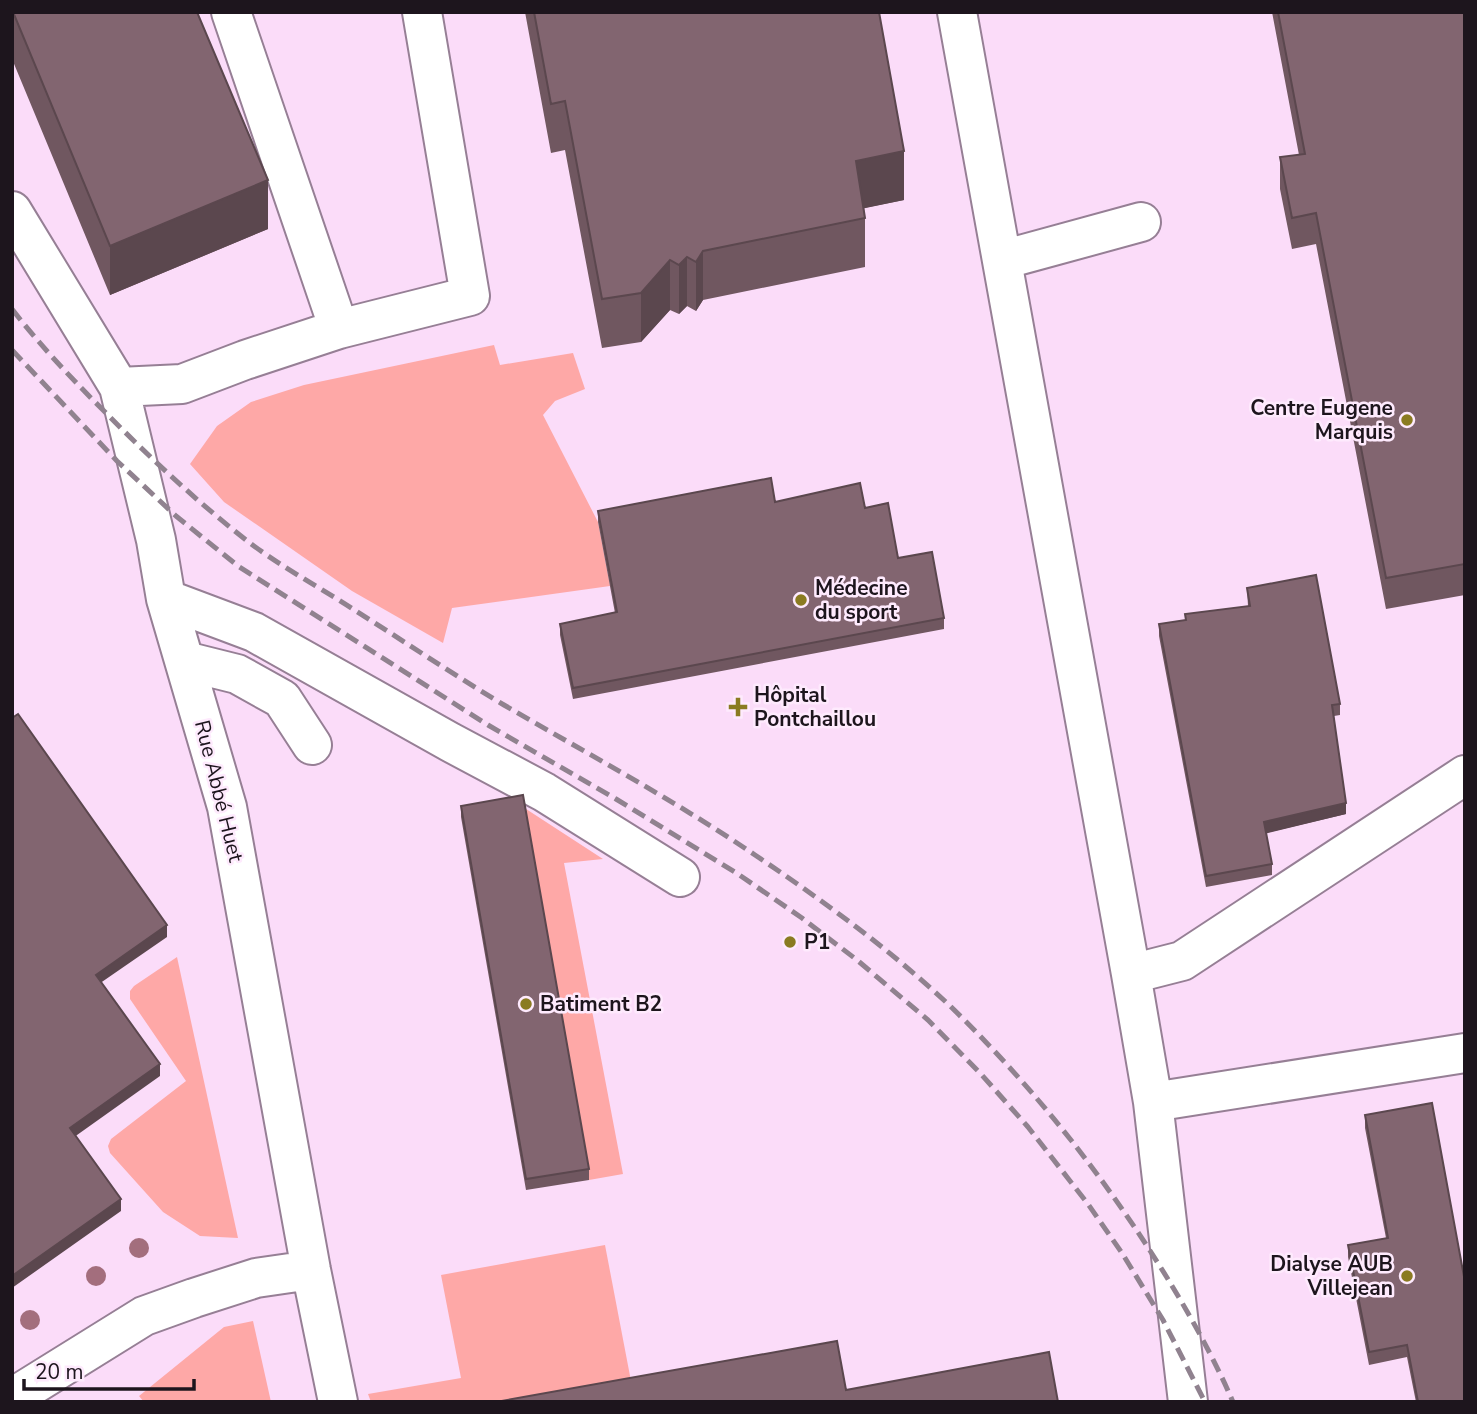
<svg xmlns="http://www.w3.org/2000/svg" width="1477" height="1414" viewBox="0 0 1477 1414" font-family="'Nunito Sans',sans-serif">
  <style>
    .built { fill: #fbdcf9 }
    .green { fill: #fea8a7 }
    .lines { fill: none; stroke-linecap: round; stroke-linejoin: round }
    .minor-casing { stroke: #967f95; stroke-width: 42 }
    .minor { stroke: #fff; stroke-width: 38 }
    .rail { stroke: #90828f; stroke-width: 5; stroke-dasharray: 14 7; stroke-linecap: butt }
    .tree { fill: #a36e7d }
    .wall { fill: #705760 }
    .shaded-wall { fill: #5b474e }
    .building { fill: #826570; stroke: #5b474e; stroke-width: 2 }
    .poi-dot { fill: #8a7b21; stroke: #feeafd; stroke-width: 2.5 }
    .labels { text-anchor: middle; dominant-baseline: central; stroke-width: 5; stroke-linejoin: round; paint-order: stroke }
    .poi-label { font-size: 21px; font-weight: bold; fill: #1d151d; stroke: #feeafd; text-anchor: start }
    .street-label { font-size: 21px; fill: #1d151d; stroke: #feeafd }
  </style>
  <rect width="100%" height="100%" fill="#feeafd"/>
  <path class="built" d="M 12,12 L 1465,12 L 1465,1402 L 12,1402 Z"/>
  <path class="green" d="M 494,345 L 500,365 L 573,353 L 585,389 L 555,401 L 543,415 L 598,522 L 610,586 L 452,608 L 443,643 L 352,591 L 224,502 L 190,464 L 217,426 L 251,402 L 304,385 Z
    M 523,807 L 603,859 L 564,863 L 623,1174 L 589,1180 Z
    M 177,957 L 238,1238 L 200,1236 L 163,1212 L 110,1153 L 108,1146 L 111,1139 L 186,1081 L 130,999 L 130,991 L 134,986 Z
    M 605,1245 L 635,1402 L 371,1402 L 368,1394 L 461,1378 L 441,1275 Z
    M 253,1321 L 271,1402 L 144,1402 L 139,1396 L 224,1327 Z"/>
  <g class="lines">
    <defs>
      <path id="minor" d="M 231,12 L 339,329
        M 957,12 L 1131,974 L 1153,1102 L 1188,1402
        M 12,211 L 119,387 L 156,540 L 166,599 L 227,807 L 311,1270 L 338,1402
        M 1002,260 L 1141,222
        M 119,387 L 182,384 L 245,360 L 339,329 L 470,296 L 422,12
        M 166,599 L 254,632 L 450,742 L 544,792 L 680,877
        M 185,661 L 237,674 L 282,699 L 312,745
        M 1131,974 L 1182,961 L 1465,775
        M 1153,1102 L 1465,1053
        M 12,1398 L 144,1316 L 194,1298 L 256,1278 L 311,1270"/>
    </defs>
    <use href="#minor" class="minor-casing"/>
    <use href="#minor" class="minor"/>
    <path class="rail" d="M 12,309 C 39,344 70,377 102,409 C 148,456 197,502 250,543 C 283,568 321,588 356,611 C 405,642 454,675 504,705 C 588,754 674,800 755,855 C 822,900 888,948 947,1003 C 1031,1084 1105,1177 1166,1276 C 1190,1315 1215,1360 1233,1402
      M 12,350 L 117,461 L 176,516 L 238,566 L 488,725 L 616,799 L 738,874 L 802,918 L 857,960 L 928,1020 L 981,1074 L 1028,1127 L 1088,1204 L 1122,1253 L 1163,1320 L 1205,1402"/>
  </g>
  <g class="tree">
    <circle cx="139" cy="1248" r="10"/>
    <circle cx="96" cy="1276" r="10"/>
    <circle cx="30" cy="1320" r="10"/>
  </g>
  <path class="wall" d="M 12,12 L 197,12 L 268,229 L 110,295 L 12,59 Z
    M 525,12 L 879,12 L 904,200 L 864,208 L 865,218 L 865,267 L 703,300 L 696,311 L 687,306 L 679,314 L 670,310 L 641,342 L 602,348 L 565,150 L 551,153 Z
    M 1272,12 L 1465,12 L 1465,595 L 1386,609 L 1316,244 L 1292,249 L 1280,189 L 1280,157 L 1299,155 Z
    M 775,502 L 865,508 L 898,558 L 944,618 L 944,629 L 573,699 L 560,635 L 560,624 L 615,613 L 598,522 L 598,511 Z
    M 1247,588 L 1340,704 L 1340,715 L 1334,716 L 1346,814 L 1266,833 L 1272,864 L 1272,875 L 1206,887 L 1159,636 L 1159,624 L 1185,620 L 1185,614 L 1248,606 Z
    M 461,806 L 589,1169 L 589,1180 L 526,1190 L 461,817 Z
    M 1365,1115 L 1465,1402 L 1416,1402 L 1407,1357 L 1369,1365 L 1348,1257 L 1348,1245 L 1386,1238 L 1365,1128 Z"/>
  <path class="shaded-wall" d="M 904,151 L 904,200 L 856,210 L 856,161 Z
    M 268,180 L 268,229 L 110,295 L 110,246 Z
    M 703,251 L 703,300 L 696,311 L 696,262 Z
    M 687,257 L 687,306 L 679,314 L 679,265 Z
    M 670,260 L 670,310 L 641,342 L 641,293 Z
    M 1346,803 L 1346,814 L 1264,834 L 1264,822 Z
    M 167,925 L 167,937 L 96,986 L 96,975 Z
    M 160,1064 L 160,1076 L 70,1140 L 70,1128 Z
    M 121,1199 L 121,1211 L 12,1288 L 12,1276 Z"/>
  <path class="building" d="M 13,12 L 197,12 L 268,180 L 110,246 Z
    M 534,12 L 879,12 L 904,151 L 856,161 L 865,218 L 703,251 L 696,262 L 687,257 L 679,265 L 670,260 L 641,293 L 602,299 L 565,101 L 551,104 Z
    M 1278,12 L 1465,12 L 1465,564 L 1386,578 L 1316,213 L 1292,218 L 1280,157 L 1305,154 Z
    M 771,478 L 775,502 L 860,483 L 865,508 L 888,503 L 898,558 L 932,552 L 944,618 L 573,688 L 560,624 L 617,612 L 598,511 Z
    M 1316,575 L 1340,704 L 1332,705 L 1346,803 L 1264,822 L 1272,864 L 1206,876 L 1159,624 L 1186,620 L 1185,614 L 1250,606 L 1247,588 Z
    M 18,714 L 167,925 L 96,975 L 160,1064 L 70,1128 L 121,1199 L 12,1276 L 12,718 Z
    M 523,795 L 589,1169 L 526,1179 L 461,806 Z
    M 1432,1103 L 1465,1282 L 1465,1402 L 1418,1402 L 1407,1345 L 1369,1352 L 1348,1245 L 1388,1238 L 1365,1115 Z
    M 837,1341 L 846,1390 L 1049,1352 L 1058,1402 L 496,1402 Z"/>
  <g class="poi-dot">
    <circle cx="1407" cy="420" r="7"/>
    <circle cx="801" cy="600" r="7"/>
    <path d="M734.5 696.5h7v7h7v7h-7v7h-7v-7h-7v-7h7z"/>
    <circle cx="790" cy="942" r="7"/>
    <circle cx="526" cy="1004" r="7"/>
    <circle cx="1407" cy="1276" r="7"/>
  </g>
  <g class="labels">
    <g class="poi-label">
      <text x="1393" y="408" text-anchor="end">Centre Eugene<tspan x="1393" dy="24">Marquis</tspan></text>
      <text x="815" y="588">Médecine<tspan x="815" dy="24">du sport</tspan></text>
      <text x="754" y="695">Hôpital<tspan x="754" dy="24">Pontchaillou</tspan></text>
      <text x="804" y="942">P1</text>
      <text x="540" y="1004">Batiment B2</text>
      <text x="1393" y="1264" text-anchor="end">Dialyse AUB<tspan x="1393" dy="24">Villejean</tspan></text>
    </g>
    <g class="street-label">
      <text transform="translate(219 791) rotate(76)">Rue Abbé Huet</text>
    </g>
  </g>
  <rect width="1477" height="1414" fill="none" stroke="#1d151d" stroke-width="28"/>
  <path d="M24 1379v10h170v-10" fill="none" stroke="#1d151d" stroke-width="3.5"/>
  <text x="35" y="1379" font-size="21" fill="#1d151d" stroke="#feeafd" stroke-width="5" paint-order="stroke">20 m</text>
</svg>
